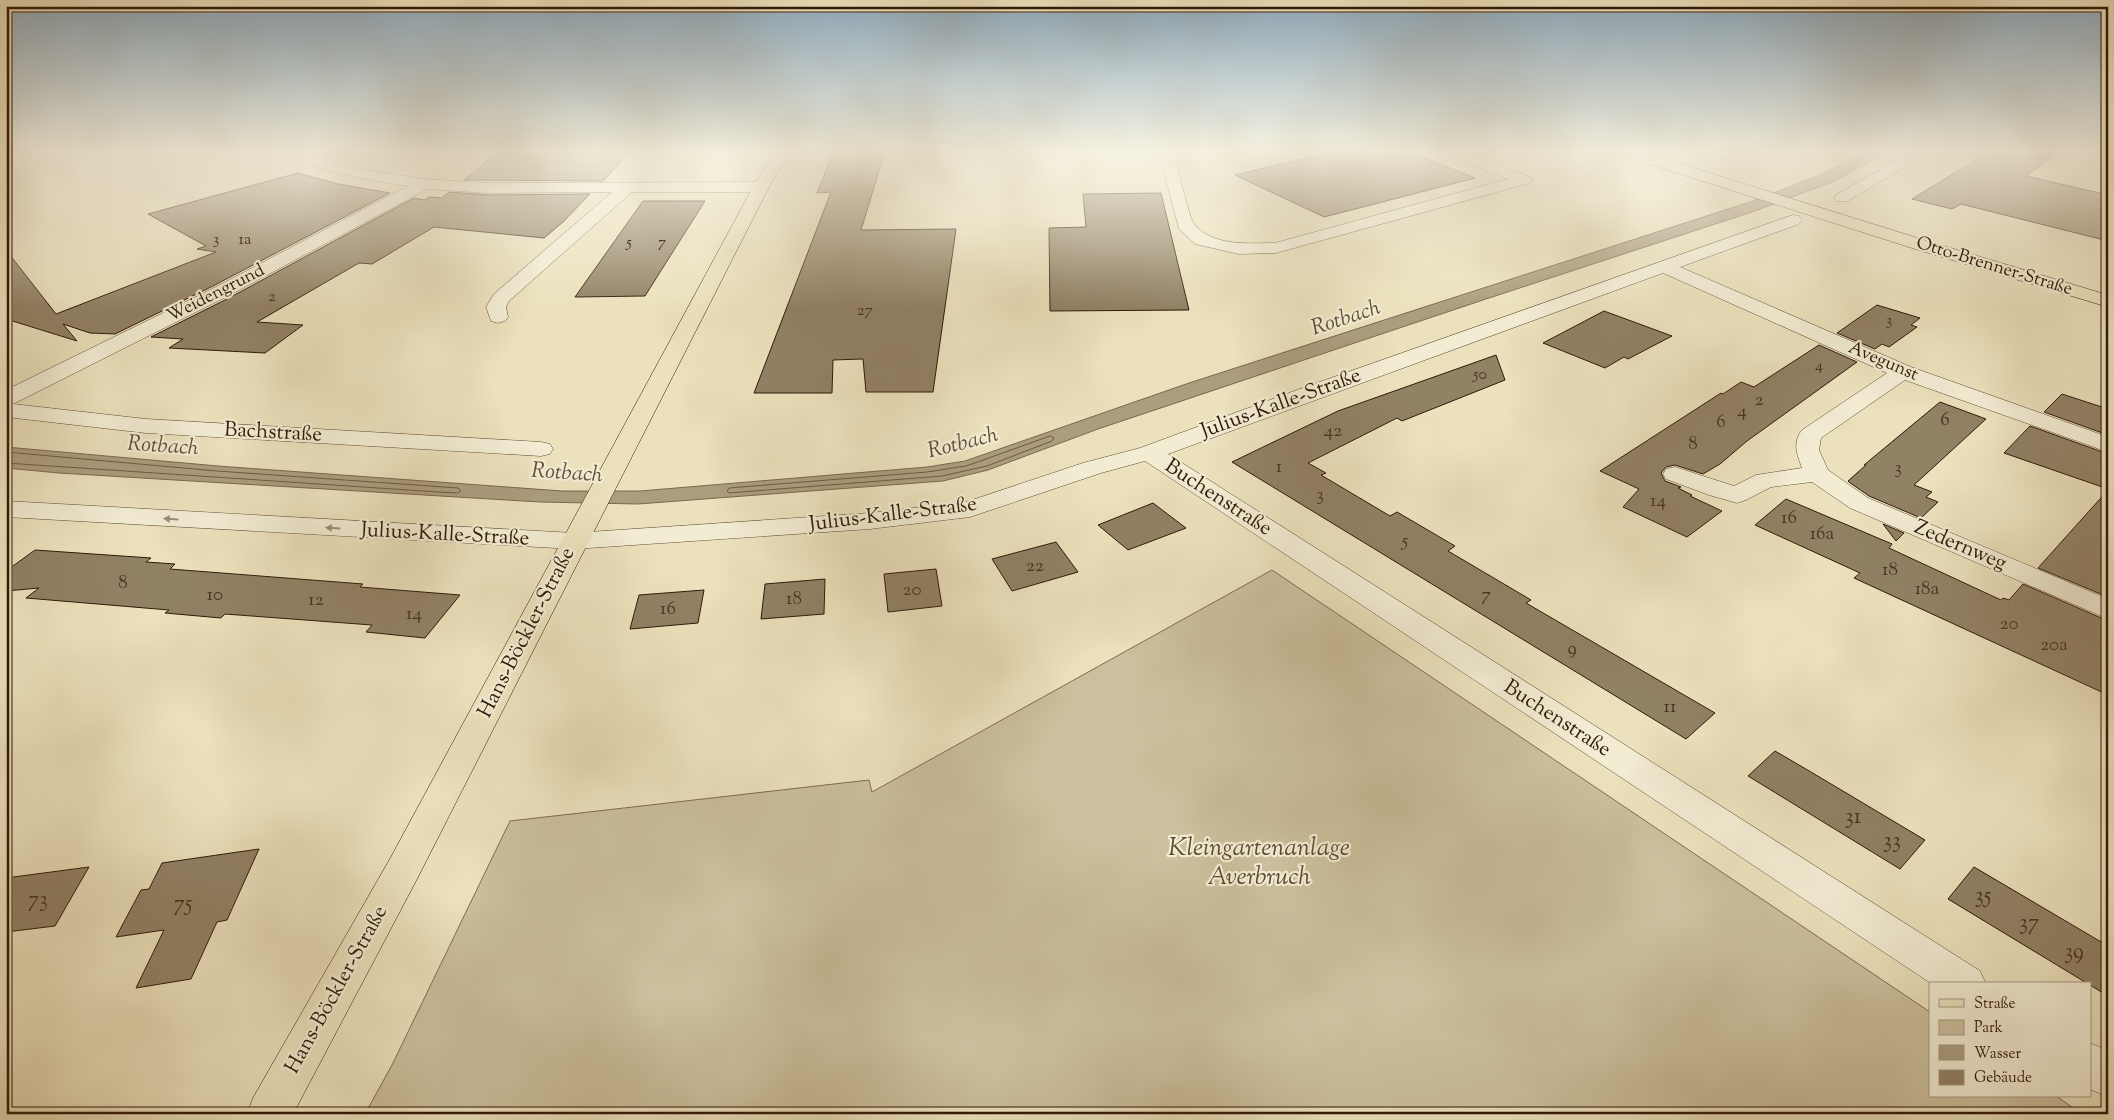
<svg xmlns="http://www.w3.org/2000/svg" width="2114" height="1120" viewBox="0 0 2114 1120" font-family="'Sorts Mill Goudy',serif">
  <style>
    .green { fill: #cbbf9d; stroke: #7e6c52 }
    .water { fill: #ab9d7e; stroke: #7a684e }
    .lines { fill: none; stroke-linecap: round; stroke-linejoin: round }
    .shore { stroke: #6e5b42; stroke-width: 1 }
    .building { fill: #918165; stroke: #301907 }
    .minor-casing { stroke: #5f4b34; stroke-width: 1 }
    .major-casing { stroke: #301907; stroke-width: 1 }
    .minor { fill: #f2ecd3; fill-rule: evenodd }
    .major { fill: #ebe1bc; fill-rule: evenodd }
    .oneway { fill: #9b8d77 }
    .labels { text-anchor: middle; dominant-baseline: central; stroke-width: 4.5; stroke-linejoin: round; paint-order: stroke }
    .far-number-label { font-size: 16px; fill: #48331e }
    .far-street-label { font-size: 18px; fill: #301907; stroke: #f2ecd3 }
    .number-label { font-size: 19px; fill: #48331e }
    .street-label { font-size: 21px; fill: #301907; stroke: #f2ecd3 }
    .water-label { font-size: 22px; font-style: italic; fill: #614e37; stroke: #f2ecd3 }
    .near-number-label { font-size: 22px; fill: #48331e }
    .near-park-label { font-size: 25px; font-style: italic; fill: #5e4b34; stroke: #f2ecd3 }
  </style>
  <rect width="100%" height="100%" fill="#ebe1bc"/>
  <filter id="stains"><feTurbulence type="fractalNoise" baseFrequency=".004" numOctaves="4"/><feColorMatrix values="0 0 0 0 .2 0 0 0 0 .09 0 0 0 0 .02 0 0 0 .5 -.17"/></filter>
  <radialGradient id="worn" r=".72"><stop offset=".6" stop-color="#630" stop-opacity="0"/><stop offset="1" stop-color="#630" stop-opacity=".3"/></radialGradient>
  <path class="green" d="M 1272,570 L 1930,1012 L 1930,1096 L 2056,1096 L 2082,1114 L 365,1114 L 392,1065 L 510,821 L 869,780 L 872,792 Z"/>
  <path class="water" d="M 1868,151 L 1890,151 L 1832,182 L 1755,211 L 1486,299 L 1098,429 L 988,470 L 943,481 L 638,504 L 540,502 L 59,473 L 6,468 L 6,447 L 218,466 L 562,491 L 640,491 L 927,467 L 965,461 L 1189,383 L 1750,202 L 1818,176 Z"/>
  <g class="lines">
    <path class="shore" d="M 1051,436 L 1054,438 L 1052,441 L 987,466 L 942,476 L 729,493 L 727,491 L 729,488 L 927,472 L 966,466 Z
      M 6,452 L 217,471 L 458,488 L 461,491 L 458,493 L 438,492 L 6,463"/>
  </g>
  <path class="building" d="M 499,151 L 631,151 L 603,181 L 464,180 Z
    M 834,151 L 885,151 L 861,230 L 956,229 L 933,392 L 866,392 L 863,359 L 833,360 L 832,393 L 754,393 L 831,192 L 817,193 Z
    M 1337,151 L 1407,151 L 1475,178 L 1324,217 L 1235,175 Z
    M 1991,151 L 2059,151 L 2026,176 L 2108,195 L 2108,241 L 1961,204 L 1952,209 L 1912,199 Z
    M 298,173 L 338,184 L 390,193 L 213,286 L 115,334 L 90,333 L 63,324 L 77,341 L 6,319 L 6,250 L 56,314 L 216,252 L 197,249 L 206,246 L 148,214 Z
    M 449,192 L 488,195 L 590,194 L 563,222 L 544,238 L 434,227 L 372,264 L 359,263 L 257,322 L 303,325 L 265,353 L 169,348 L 183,339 L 151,337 L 229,298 L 414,198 L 425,200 L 429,197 L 442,198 Z
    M 1161,193 L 1189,310 L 1050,311 L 1049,228 L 1086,227 L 1083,194 Z
    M 643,201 L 705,201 L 645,296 L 575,297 Z
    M 1877,305 L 1920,318 L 1911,325 L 1917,327 L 1889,347 L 1882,344 L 1875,349 L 1837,333 Z
    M 1604,311 L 1672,336 L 1628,359 L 1624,357 L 1605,368 L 1543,343 Z
    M 1819,345 L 1857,362 L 1747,441 L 1720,464 L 1703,474 L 1675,465 L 1666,467 L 1661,473 L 1665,481 L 1681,487 L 1678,488 L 1692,495 L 1690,496 L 1722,511 L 1687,537 L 1623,507 L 1639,489 L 1600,471 L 1721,393 L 1723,394 L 1741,382 L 1754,387 Z
    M 1496,355 L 1505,380 L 1402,421 L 1397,418 L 1308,463 L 1326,473 L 1321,475 L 1390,516 L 1397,512 L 1455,546 L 1448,551 L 1531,600 L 1526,603 L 1715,713 L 1686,739 L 1232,462 L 1338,411 Z
    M 2062,394 L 2108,409 L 2108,435 L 2044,412 Z
    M 1940,402 L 1986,419 L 1914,485 L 1932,492 L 1926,497 L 1938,502 L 1921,518 L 1869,496 L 1849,482 L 1848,481 L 1866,465 L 1864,465 Z
    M 2030,426 L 2108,454 L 2108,489 L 2004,453 Z
    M 2108,490 L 2108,597 L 2038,568 Z
    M 1786,499 L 1892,544 L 1889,548 L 2001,600 L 2003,598 L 2009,600 L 2023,584 L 2108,621 L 2108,695 L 1854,578 L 1860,573 L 1755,525 Z
    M 1153,503 L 1186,528 L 1128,550 L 1098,525 Z
    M 1883,524 L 1904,533 L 1896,541 Z
    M 1056,542 L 1078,572 L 1012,591 L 992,559 Z
    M 35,550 L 151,558 L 146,562 L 175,564 L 170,569 L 363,584 L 360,587 L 460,595 L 425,638 L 366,632 L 372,625 L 225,614 L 221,618 L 165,613 L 169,610 L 26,598 L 39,588 L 6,591 L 6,571 Z
    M 936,569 L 942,606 L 888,612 L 884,574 Z
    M 825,579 L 824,614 L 761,619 L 765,584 Z
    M 704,590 L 698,623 L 630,629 L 639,595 Z
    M 1775,751 L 1811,772 L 1925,840 L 1900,869 L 1748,776 Z
    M 259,849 L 227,920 L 217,922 L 191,979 L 136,988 L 164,930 L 116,937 L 141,890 L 149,889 L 162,863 Z
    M 89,867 L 55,926 L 6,932 L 6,878 Z
    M 1974,867 L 2108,946 L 2108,996 L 1948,899 Z"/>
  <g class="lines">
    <defs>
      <path id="minor" d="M 288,151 L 305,151 L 357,169 L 424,179 L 488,183 L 761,182 L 767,184 L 769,187 L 767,190 L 761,192 L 632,192 L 509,301 L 506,307 L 508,317 L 505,321 L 498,323 L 491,321 L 486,307 L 494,294 L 612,192 L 488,193 L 427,189 L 228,296 L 13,404 L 146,419 L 541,442 L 550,444 L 553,449 L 550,454 L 541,456 L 146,433 L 6,417 L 6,390 L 214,288 L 408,186 C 383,182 301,170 288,151 Z
        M 1126,151 L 1282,151 L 1280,154 L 1275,155 L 1175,157 C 1178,169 1189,217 1194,224 C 1213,247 1249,243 1275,243 L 1508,179 L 1443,154 L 1441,151 L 1462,151 L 1530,177 L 1532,180 L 1530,183 L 1276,253 L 1239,254 L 1195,244 L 1179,229 L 1160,157 C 1148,157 1133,161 1126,151 Z
        M 1913,151 L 1931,151 L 1848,201 L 1836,201 L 1834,198 L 1836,195 Z
        M 1793,215 L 1799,216 L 1802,220 L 1799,224 L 1680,267 L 1911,367 L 2108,437 L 2108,452 L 1905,380 L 1821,438 L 1819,450 L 1828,470 L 1868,498 L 2108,599 L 2108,619 L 1850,508 L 1812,482 L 1771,487 L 1746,500 L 1737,503 L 1709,495 L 1666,479 L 1663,474 L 1666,469 L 1675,467 L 1734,486 L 1756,475 L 1802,468 C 1797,454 1792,443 1802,430 L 1887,373 L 1663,273 L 1168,454 L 1980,971 L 1986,984 L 1932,984 L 1145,461 L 1101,473 L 970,517 L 870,529 L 574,549 L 6,517 L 6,501 L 574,533 L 870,513 L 966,502 L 1083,463 L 1140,448 L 1297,390 Z
        M 2090,1043 L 2108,1051 L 2108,1097 L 2090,1089 Z"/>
      <path id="major" d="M 775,151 L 790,151 L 769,187 L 417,879 L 293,1114 L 247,1114 L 253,1098 L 391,857 L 753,187 Z
        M 1616,151 L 1639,151 L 1924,240 L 2108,295 L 2108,307 L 1912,248 L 1618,154 Z"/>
    </defs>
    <use href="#minor" class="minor-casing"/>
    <use href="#major" class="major-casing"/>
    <use href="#minor" class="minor"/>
    <use href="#major" class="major"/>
  </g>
  <defs><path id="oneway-solid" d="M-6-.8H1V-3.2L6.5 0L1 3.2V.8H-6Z" transform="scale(1.25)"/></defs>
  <g class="oneway">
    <use href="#oneway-solid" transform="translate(171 519) rotate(-177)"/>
    <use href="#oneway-solid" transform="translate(333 528) rotate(-177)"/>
  </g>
  <linearGradient id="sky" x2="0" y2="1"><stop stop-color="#8fabbe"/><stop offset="0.49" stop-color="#f6f2e1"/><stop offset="1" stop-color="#f6f2e1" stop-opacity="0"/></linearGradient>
  <rect width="2114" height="308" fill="url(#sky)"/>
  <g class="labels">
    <g class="far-number-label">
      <text x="216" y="240">3</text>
      <text x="245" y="240">1a</text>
      <text x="629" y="243">5</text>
      <text x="662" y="243">7</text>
      <text x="272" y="297">2</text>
      <text x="865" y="311">27</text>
      <text x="1889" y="321">3</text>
      <text x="1819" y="366">4</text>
      <text x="1480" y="375">50</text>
    </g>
    <g class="far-street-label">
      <text transform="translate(1994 267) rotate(17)">Otto-Brenner-Straße</text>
      <text transform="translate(216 294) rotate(-27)">Weidengrund</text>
      <text transform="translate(1883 362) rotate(23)">Avegunst</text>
    </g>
    <g class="number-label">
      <text x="1759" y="400">2</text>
      <text x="1742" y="411">4</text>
      <text x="1945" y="420">6</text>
      <text x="1721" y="422">6</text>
      <text x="1333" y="431">42</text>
      <text x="1693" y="444">8</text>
      <text x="1279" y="467">1</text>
      <text x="1898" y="468">3</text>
      <text x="1320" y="495">3</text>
      <text x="1658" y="501">14</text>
      <text x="1789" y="518">16</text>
      <text x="1822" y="534">16a</text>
      <text x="1405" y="541">5</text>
      <text x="1035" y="566">22</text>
      <text x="1890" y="570">18</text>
      <text x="123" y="583">8</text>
      <text x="1927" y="589">18a</text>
      <text x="912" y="590">20</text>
      <text x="215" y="595">10</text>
      <text x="1486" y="595">7</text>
      <text x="794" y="599">18</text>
      <text x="316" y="600">12</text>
      <text x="668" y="609">16</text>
      <text x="414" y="614">14</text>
      <text x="2009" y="624">20</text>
      <text x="2054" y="645">20a</text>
      <text x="1572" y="649">9</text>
      <text x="1670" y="707">11</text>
    </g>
    <g class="street-label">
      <text transform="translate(1281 404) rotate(-20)">Julius-Kalle-Straße</text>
      <text transform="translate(273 433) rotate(3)">Bachstraße</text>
      <text transform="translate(1218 498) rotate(33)">Buchenstraße</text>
      <text transform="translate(893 515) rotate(-7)">Julius-Kalle-Straße</text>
      <text transform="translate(445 535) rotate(3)">Julius-Kalle-Straße</text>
      <text transform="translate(1960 546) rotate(23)">Zedernweg</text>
      <text transform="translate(527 633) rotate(-63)">Hans-Böckler-Straße</text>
      <text transform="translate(1557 719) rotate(33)">Buchenstraße</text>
      <text transform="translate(337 990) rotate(-61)">Hans-Böckler-Straße</text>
    </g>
    <g class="water-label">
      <text transform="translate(1346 319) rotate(-18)">Rotbach</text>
      <text transform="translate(963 444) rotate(-14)">Rotbach</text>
      <text transform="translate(163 447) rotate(4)">Rotbach</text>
      <text transform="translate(567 474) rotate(4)">Rotbach</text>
    </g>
    <g class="near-number-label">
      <text x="1853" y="818">31</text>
      <text x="1892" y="842">33</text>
      <text x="1983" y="897">35</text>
      <text x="38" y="901">73</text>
      <text x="183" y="905">75</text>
      <text x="2029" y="924">37</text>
      <text x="2074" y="953">39</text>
    </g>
    <g class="near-park-label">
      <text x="1259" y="849">Kleingartenanlage<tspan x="1259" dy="29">Averbruch</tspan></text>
    </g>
  </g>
  <rect width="2114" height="1120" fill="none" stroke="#ebe1bc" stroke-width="25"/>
  <rect x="8" y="8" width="2099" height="1105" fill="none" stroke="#301907" stroke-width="2.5"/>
  <rect x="12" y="12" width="2089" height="1095" fill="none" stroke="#301907"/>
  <rect x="1929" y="982" width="162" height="115" fill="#f2ecd3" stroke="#a49881"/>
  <rect x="1939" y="999" width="25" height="8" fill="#ebe1bc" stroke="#a49881"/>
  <text x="1974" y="1008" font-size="15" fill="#301907">Straße</text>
  <rect x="1939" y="1020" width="25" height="15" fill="#cbbf9d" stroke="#a49881"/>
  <text x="1974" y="1032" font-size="15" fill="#301907">Park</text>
  <rect x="1939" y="1045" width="25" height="15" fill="#ab9d7e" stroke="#a49881"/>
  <text x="1974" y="1058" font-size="15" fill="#301907">Wasser</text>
  <rect x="1939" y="1070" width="25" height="15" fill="#918165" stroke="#a49881"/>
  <text x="1974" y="1082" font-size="15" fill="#301907">Gebäude</text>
  <rect width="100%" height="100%" filter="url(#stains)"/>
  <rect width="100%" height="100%" fill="url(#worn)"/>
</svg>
